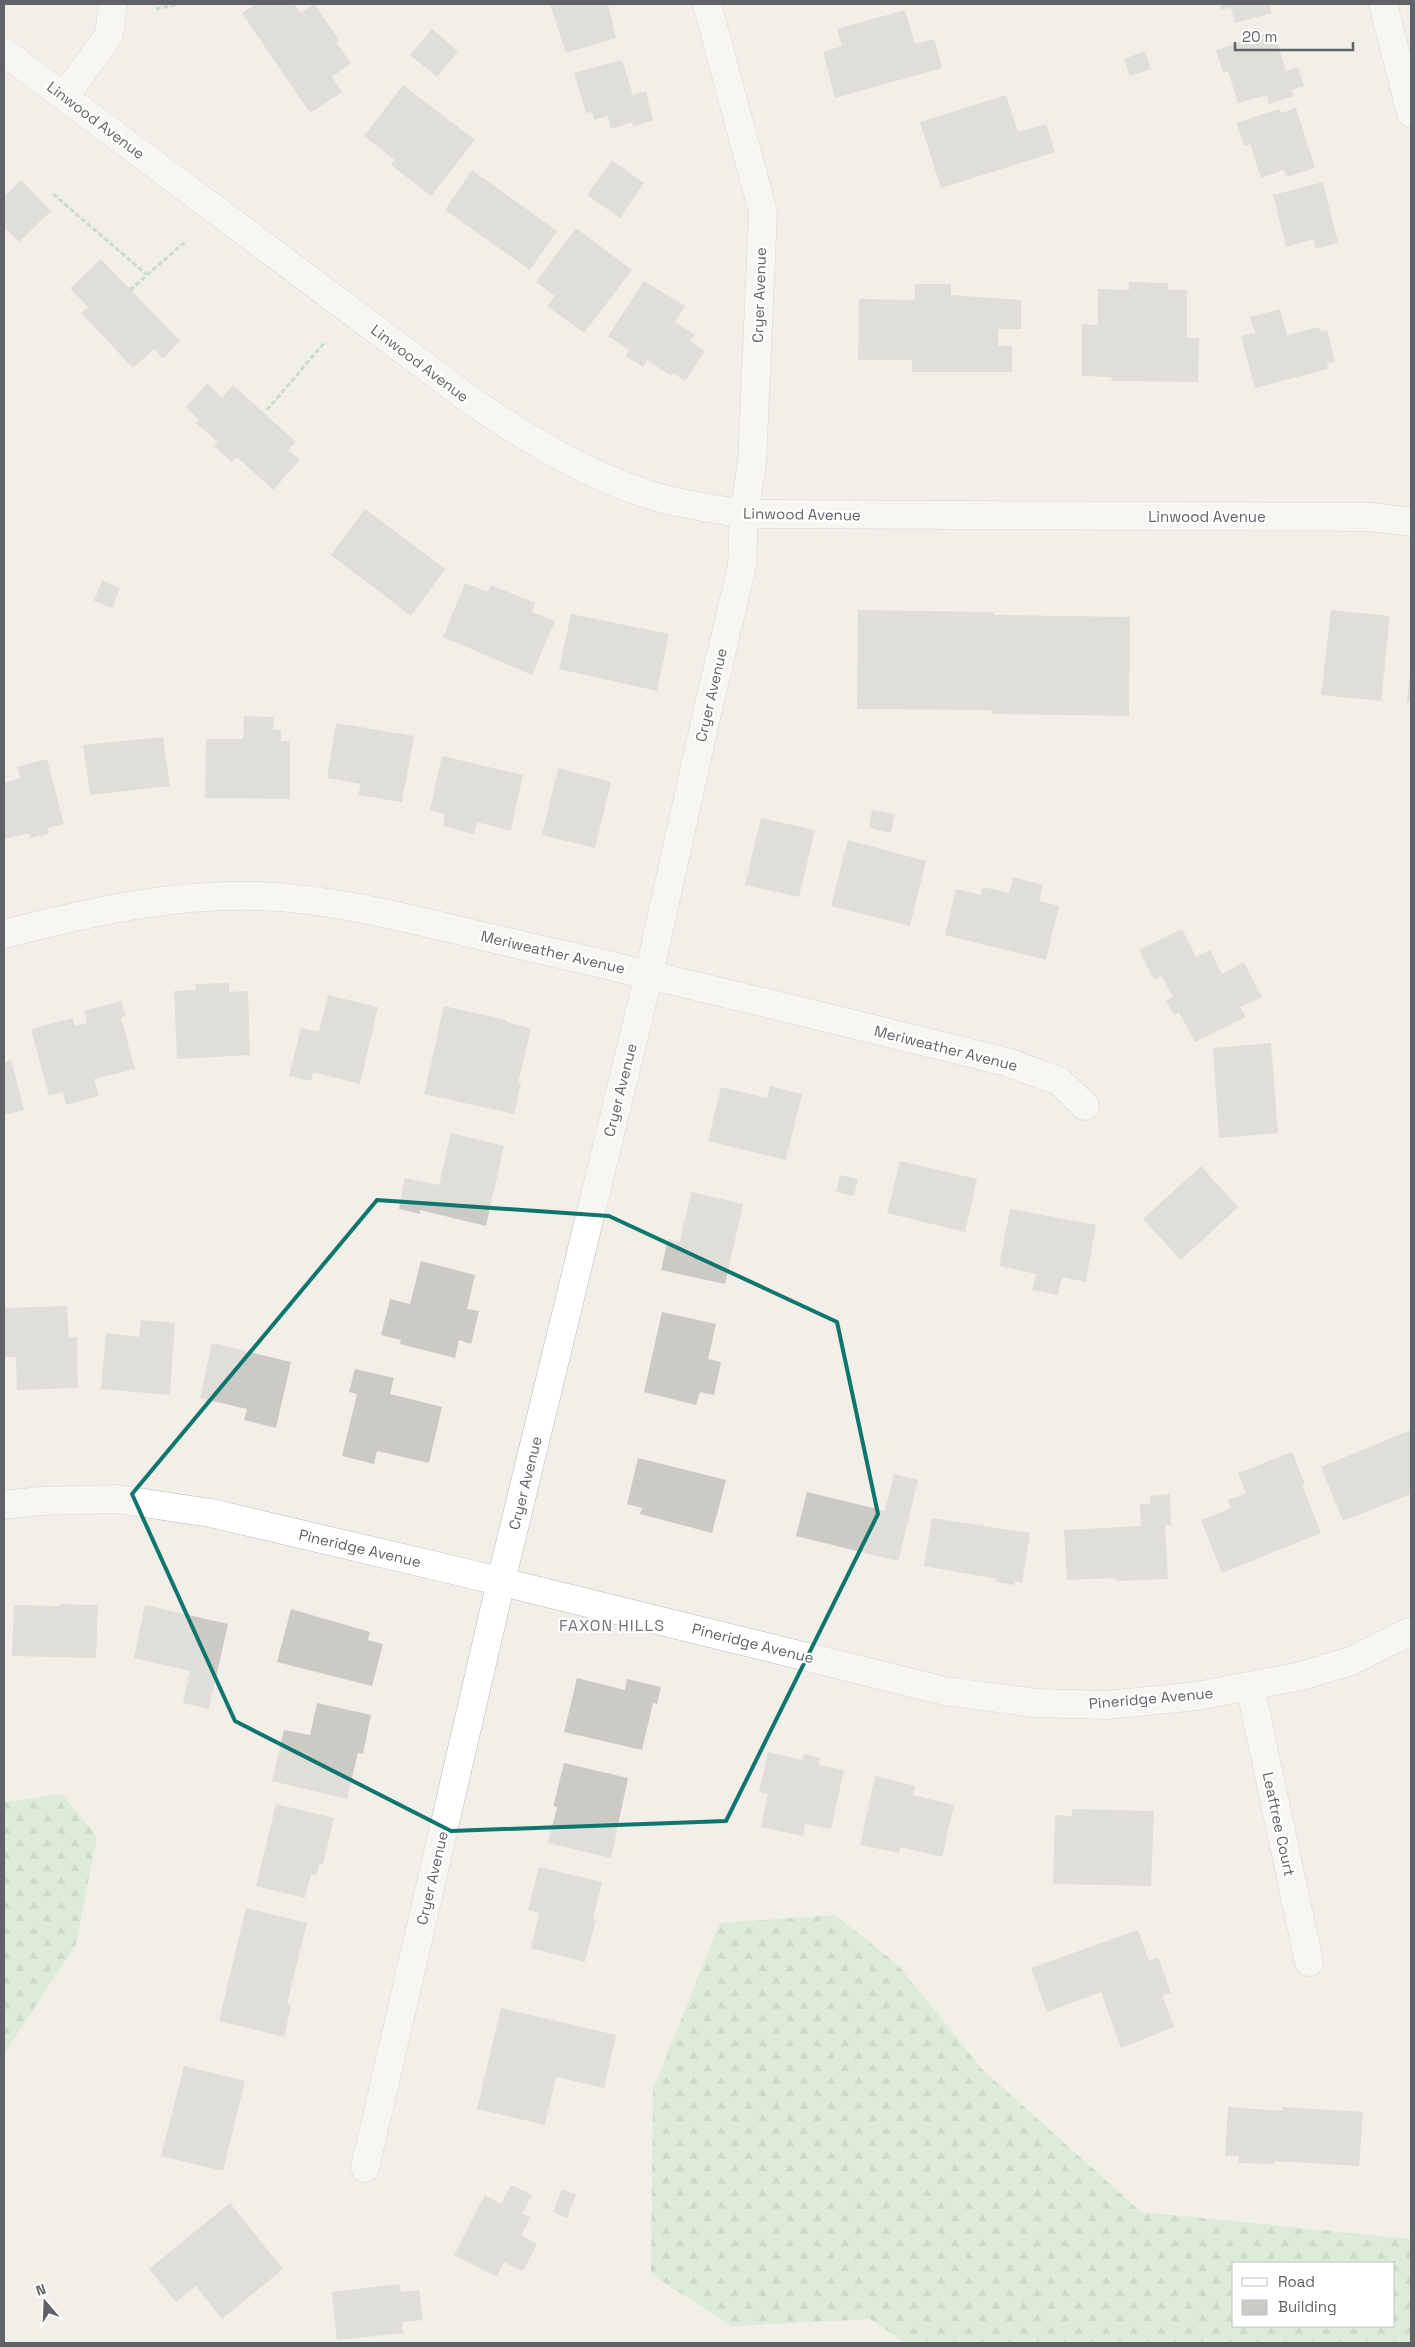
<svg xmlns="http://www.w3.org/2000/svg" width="1415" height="2347" viewBox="0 0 1415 2347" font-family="'Space Grotesk',sans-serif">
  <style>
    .forest { fill: url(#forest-firs); fill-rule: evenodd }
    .building { fill: #cccac5 }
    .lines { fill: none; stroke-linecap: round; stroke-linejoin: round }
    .street-casing { stroke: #b5b8bc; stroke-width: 29 }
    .secondary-casing { stroke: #b6babf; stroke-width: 29 }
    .path { stroke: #9cc7a9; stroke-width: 3; stroke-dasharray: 5 2.5; stroke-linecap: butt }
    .street { stroke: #fff; stroke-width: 28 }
    .secondary { stroke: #fff; stroke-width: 28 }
    .marked { fill: none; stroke: #0f766e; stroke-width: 4; stroke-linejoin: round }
    .labels { text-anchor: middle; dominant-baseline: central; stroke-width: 4.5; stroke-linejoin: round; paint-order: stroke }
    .street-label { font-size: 15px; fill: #5f6368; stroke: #fff }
    .neighbourhood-label { font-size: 16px; letter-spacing: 1px; fill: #70757a; stroke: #fff }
  </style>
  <defs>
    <pattern id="forest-firs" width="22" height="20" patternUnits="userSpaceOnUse" patternTransform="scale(1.25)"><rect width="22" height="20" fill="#c5e8c5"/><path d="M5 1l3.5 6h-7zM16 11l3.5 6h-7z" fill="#a3c0a4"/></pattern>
  </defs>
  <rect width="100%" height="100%" fill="#f1efe8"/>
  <path class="forest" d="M 62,1794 L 97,1837 L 76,1944 L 4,2054 L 4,1802 Z
    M 835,1915 L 898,1965 L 982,2069 L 1141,2212 L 1411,2239 L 1411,2343 L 905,2343 L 870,2319 L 732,2326 L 651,2274 L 653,2090 L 720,1923 ZM 1234,2263 L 1394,2263 L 1394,2326 L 1234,2326 Z"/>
  <path class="building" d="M 256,4 L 294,4 L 301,13 L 314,4 L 339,40 L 336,42 L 351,63 L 332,77 L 342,92 L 310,113 L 242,13 Z
    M 550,4 L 608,4 L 616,38 L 566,53 Z
    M 1220,4 L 1269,4 L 1272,13 L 1235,23 L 1231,7 L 1222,10 Z
    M 905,10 L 915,44 L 934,39 L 942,68 L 835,98 L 823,52 L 842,46 L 837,29 Z
    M 432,29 L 458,51 L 437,77 L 410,55 Z
    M 1274,31 L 1286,71 L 1298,67 L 1304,86 L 1292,90 L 1294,96 L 1269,104 L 1267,95 L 1238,103 L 1228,71 L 1223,73 L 1216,50 Z
    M 1145,51 L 1151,69 L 1130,76 L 1124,59 Z
    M 622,60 L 633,95 L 646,91 L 653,120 L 633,127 L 632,122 L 611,129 L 608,116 L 594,120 L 592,112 L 586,113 L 574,73 Z
    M 403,85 L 475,140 L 431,196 L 391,165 L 395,160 L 364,136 Z
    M 1006,95 L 1018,132 L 1046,124 L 1055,152 L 941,188 L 920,122 Z
    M 1296,108 L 1315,168 L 1286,177 L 1284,170 L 1261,178 L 1250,144 L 1244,146 L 1237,123 L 1279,109 L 1281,113 Z
    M 612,160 L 644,183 L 620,218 L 587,195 Z
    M 472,170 L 557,231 L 530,270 L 445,210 Z
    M 21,180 L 51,211 L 19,242 L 4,227 L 4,197 Z
    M 1323,182 L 1338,243 L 1316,249 L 1314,239 L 1286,247 L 1273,195 Z
    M 576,228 L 632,270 L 584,333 L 547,306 L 555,296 L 536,282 Z
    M 101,259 L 180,341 L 163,359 L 154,349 L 133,368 L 81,313 L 88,307 L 70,288 Z
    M 644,281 L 685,306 L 675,322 L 695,335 L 690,341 L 705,351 L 685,381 L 673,373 L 671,376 L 647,360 L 643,367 L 626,356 L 629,350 L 608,336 Z
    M 1129,282 L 1168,283 L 1167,290 L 1187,290 L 1187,338 L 1199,338 L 1198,382 L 1112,381 L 1111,377 L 1082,376 L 1082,324 L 1098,325 L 1098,289 L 1129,290 Z
    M 915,284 L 951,284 L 951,295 L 1021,300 L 1021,329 L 998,329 L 998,346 L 1012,346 L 1012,372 L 912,372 L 912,360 L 858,360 L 859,299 L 915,300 Z
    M 1280,309 L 1287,335 L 1319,327 L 1321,332 L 1327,330 L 1335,362 L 1327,364 L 1328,369 L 1255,388 L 1241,336 L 1255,333 L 1250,317 Z
    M 207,383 L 222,398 L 233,385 L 296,442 L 288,450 L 300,460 L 273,490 L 237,457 L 232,462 L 214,446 L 218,442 L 196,423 L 199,420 L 186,407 Z
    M 365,509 L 445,569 L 411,616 L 331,555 Z
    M 102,580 L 120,588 L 112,608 L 94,601 Z
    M 465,583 L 488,592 L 491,585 L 535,603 L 532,612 L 555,621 L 532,675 L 443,637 Z
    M 858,610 L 994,612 L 994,615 L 1130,617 L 1129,716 L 992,714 L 992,710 L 857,709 Z
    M 1331,610 L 1390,616 L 1381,701 L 1321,695 Z
    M 571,614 L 669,634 L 657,691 L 559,669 Z
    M 1410,671 L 1411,671 L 1411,702 L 1407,702 Z
    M 244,716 L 274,717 L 273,730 L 281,730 L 281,741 L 290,741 L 290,799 L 205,798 L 206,739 L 243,739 Z
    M 336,723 L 414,736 L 402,802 L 358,795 L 361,784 L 327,778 Z
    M 163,737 L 170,786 L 90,795 L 83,745 Z
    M 442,756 L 523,775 L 511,831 L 477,822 L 474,834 L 443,826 L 445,814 L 430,810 Z
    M 47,759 L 64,824 L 48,828 L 49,834 L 30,838 L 29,833 L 4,839 L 4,783 L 20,778 L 17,767 Z
    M 558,768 L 611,782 L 595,848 L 542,835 Z
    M 872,810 L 895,814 L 891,833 L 869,828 Z
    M 761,818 L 815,830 L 799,897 L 745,885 Z
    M 848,840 L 926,861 L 910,926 L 831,906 Z
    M 1013,877 L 1043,885 L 1039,901 L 1059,906 L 1046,960 L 945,935 L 956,889 L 981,895 L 983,887 L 1009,893 Z
    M 1182,929 L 1196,957 L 1210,950 L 1222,974 L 1244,962 L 1262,997 L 1240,1007 L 1246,1017 L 1195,1042 L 1179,1012 L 1174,1015 L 1166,1000 L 1173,997 L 1162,976 L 1154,980 L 1139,950 Z
    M 229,983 L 229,992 L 248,991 L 250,1055 L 177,1059 L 174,991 L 196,990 L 195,984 Z
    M 328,995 L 378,1007 L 360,1084 L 313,1072 L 311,1081 L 289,1076 L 301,1028 L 319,1032 Z
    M 121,1001 L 126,1016 L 121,1018 L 135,1069 L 94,1079 L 99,1096 L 96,1097 L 66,1105 L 63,1092 L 49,1096 L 31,1029 L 73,1018 L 75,1026 L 87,1023 L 84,1011 Z
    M 444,1006 L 506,1020 L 506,1022 L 531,1028 L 518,1083 L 521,1083 L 514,1114 L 424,1094 Z
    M 1271,1043 L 1278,1133 L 1219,1138 L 1213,1048 Z
    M 11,1060 L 24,1110 L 4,1115 L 4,1062 Z
    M 770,1086 L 802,1094 L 786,1160 L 708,1141 L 721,1087 L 767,1098 Z
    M 451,1133 L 504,1146 L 486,1226 L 420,1210 L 420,1214 L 399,1209 L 405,1178 L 439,1185 Z
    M 900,1161 L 977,1179 L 965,1232 L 887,1213 Z
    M 1201,1166 L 1238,1207 L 1181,1260 L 1143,1219 Z
    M 840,1175 L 858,1179 L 854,1196 L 836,1192 Z
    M 691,1192 L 743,1204 L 725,1284 L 661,1270 L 668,1239 L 680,1242 Z
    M 1010,1209 L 1096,1225 L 1086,1282 L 1062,1277 L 1058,1295 L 1032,1290 L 1036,1274 L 999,1266 Z
    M 421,1261 L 475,1275 L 467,1309 L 479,1311 L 471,1344 L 459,1340 L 455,1358 L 400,1344 L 401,1340 L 381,1335 L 390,1299 L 410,1304 Z
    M 67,1306 L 69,1338 L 77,1337 L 78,1388 L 17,1390 L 16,1357 L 4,1357 L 4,1308 Z
    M 662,1312 L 716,1324 L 708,1359 L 721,1362 L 714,1395 L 700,1392 L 696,1405 L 644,1392 Z
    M 141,1320 L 175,1323 L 170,1395 L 101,1389 L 106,1333 L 139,1337 Z
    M 212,1343 L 291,1362 L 276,1428 L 244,1420 L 247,1409 L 200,1398 Z
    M 355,1369 L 394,1378 L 390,1394 L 442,1407 L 429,1463 L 377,1451 L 374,1464 L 342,1456 L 357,1394 L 349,1392 Z
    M 1411,1430 L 1411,1494 L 1343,1521 L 1321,1467 Z
    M 1292,1452 L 1305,1484 L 1302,1485 L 1321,1533 L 1222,1573 L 1201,1520 L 1231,1508 L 1228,1500 L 1246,1493 L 1238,1473 Z
    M 638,1458 L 726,1480 L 712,1533 L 640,1514 L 642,1508 L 627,1504 Z
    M 894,1474 L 918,1480 L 898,1561 L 796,1536 L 807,1492 L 885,1511 Z
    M 1170,1494 L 1171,1525 L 1165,1525 L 1168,1579 L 1116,1581 L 1115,1578 L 1067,1580 L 1064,1530 L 1141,1526 L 1140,1504 L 1151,1504 L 1150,1496 Z
    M 932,1518 L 1030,1533 L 1022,1583 L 1015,1581 L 1015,1585 L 996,1582 L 997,1579 L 924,1566 Z
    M 60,1604 L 98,1605 L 96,1658 L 12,1656 L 14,1605 L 60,1606 Z
    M 145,1605 L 228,1624 L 209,1709 L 183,1703 L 190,1671 L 134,1658 Z
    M 291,1609 L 370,1632 L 368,1640 L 383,1644 L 372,1686 L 277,1662 Z
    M 577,1678 L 625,1690 L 627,1679 L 661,1687 L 657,1704 L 653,1703 L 642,1750 L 564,1732 Z
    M 317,1703 L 371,1715 L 363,1754 L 358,1753 L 347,1799 L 272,1781 L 284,1730 L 310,1735 Z
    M 768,1752 L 802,1760 L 804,1754 L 820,1758 L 819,1765 L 844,1770 L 831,1829 L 805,1824 L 803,1836 L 761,1827 L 768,1794 L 759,1792 Z
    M 564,1763 L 628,1778 L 611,1858 L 548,1843 L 557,1807 L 554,1806 L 554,1803 Z
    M 875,1776 L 915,1786 L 913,1795 L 954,1805 L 942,1857 L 900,1847 L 899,1853 L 860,1845 Z
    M 276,1804 L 334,1818 L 323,1864 L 319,1864 L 316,1876 L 311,1874 L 305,1898 L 256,1886 Z
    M 1072,1809 L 1154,1811 L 1151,1886 L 1053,1884 L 1055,1815 L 1072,1816 Z
    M 539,1867 L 602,1882 L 593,1919 L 596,1920 L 585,1962 L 531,1948 L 539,1913 L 528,1910 Z
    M 246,1908 L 307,1923 L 287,2004 L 291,2005 L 284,2037 L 219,2021 Z
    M 1138,1930 L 1149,1961 L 1158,1957 L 1171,1993 L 1162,1995 L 1174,2027 L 1121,2048 L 1101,1992 L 1047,2012 L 1031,1968 Z
    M 501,2008 L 616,2035 L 604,2088 L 556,2077 L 545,2125 L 477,2109 Z
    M 184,2066 L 245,2081 L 223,2171 L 161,2156 Z
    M 1228,2107 L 1282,2111 L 1282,2107 L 1363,2112 L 1359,2166 L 1274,2161 L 1274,2164 L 1239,2163 L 1239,2156 L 1225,2156 Z
    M 511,2185 L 532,2195 L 522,2214 L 531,2217 L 521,2235 L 537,2244 L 523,2271 L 504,2262 L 497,2277 L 454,2255 L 485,2195 L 501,2204 Z
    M 562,2189 L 576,2195 L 567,2218 L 553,2212 Z
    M 230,2203 L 283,2269 L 222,2319 L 196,2286 L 176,2302 L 149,2269 Z
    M 400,2284 L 401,2292 L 419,2290 L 423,2320 L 402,2322 L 403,2333 L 337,2340 L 332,2292 Z"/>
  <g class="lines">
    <defs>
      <path id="street" d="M 1383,4 L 1411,113
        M 65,96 L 109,35 L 113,4
        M 4,934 C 87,913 171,893 258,896 C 345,899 431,925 516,944 C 680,981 844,1022 1007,1062 L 1059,1081 L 1085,1106
        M 4,1505 L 41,1501 L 117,1499 L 211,1513 L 466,1573 L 945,1691 L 1035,1703 L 1107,1705 L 1197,1696 L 1301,1676 L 1351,1661 L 1411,1631
        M 1250,1686 L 1309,1962
        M 365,2168 L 501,1581 L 649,974 L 708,709 L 742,566 L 744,514 L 752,464 L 763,212 L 707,4"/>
      <path id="secondary" d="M 4,52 L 473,402 C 528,439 586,475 650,495 C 680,505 713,508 744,514 L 1370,517 L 1411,522"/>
    </defs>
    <use href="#street" class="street-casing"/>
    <use href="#secondary" class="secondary-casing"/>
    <path class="path" d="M 156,9 L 178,4
      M 53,194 L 146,274
      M 130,290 L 186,241
      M 267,410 L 324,343"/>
    <use href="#street" class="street"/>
    <use href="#secondary" class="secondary"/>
  </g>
  <path d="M0 0H1415V2347H0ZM 377,1200 L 609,1216 L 837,1322 L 878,1514 L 726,1821 L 451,1831 L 235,1721 L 132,1494 Z" fill="#f1efe8" fill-opacity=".55" fill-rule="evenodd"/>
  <path class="marked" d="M 377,1200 L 609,1216 L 837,1322 L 878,1514 L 726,1821 L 451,1831 L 235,1721 L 132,1494 Z"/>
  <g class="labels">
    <g class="street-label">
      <text transform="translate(96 120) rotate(37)">Linwood Avenue</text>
      <text transform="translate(759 295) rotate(-88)">Cryer Avenue</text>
      <text transform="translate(420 363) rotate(37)">Linwood Avenue</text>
      <text transform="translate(802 514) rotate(1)">Linwood Avenue</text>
      <text x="1207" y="516">Linwood Avenue</text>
      <text transform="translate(711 695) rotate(-77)">Cryer Avenue</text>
      <text transform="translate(553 952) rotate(13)">Meriweather Avenue</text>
      <text transform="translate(946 1048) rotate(14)">Meriweather Avenue</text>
      <text transform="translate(620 1090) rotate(-76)">Cryer Avenue</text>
      <text transform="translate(525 1483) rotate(-76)">Cryer Avenue</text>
      <text transform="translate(360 1548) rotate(13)">Pineridge Avenue</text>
      <text transform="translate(753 1643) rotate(14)">Pineridge Avenue</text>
      <text transform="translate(1151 1698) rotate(-5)">Pineridge Avenue</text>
      <text transform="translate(1279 1824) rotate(78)">Leaftree Court</text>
      <text transform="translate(432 1878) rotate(-77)">Cryer Avenue</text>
    </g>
    <g class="neighbourhood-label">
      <text x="612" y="1625">FAXON HILLS</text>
    </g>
  </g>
  <rect width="1415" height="2347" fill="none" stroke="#5f6368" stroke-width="10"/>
  <rect x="1232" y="2262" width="162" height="65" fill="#ffffff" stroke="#bfc1c3"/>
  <rect x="1242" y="2278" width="25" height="8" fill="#ffffff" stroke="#bfc1c3"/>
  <text x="1278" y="2287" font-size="15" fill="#5f6368">Road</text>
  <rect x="1242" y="2300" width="25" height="15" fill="#cccac5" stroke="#bfc1c3"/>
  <text x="1278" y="2312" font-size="15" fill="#5f6368">Building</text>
  <g transform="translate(45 2302) rotate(341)" stroke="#ffffff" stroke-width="4" paint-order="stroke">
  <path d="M0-4L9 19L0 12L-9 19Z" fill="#5f6368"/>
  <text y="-8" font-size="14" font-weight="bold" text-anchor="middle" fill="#5f6368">N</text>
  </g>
  <path d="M1235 42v8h118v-8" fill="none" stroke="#5f6368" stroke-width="2.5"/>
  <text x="1242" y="42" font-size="15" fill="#5f6368" stroke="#ffffff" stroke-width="4" paint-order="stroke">20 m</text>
</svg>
